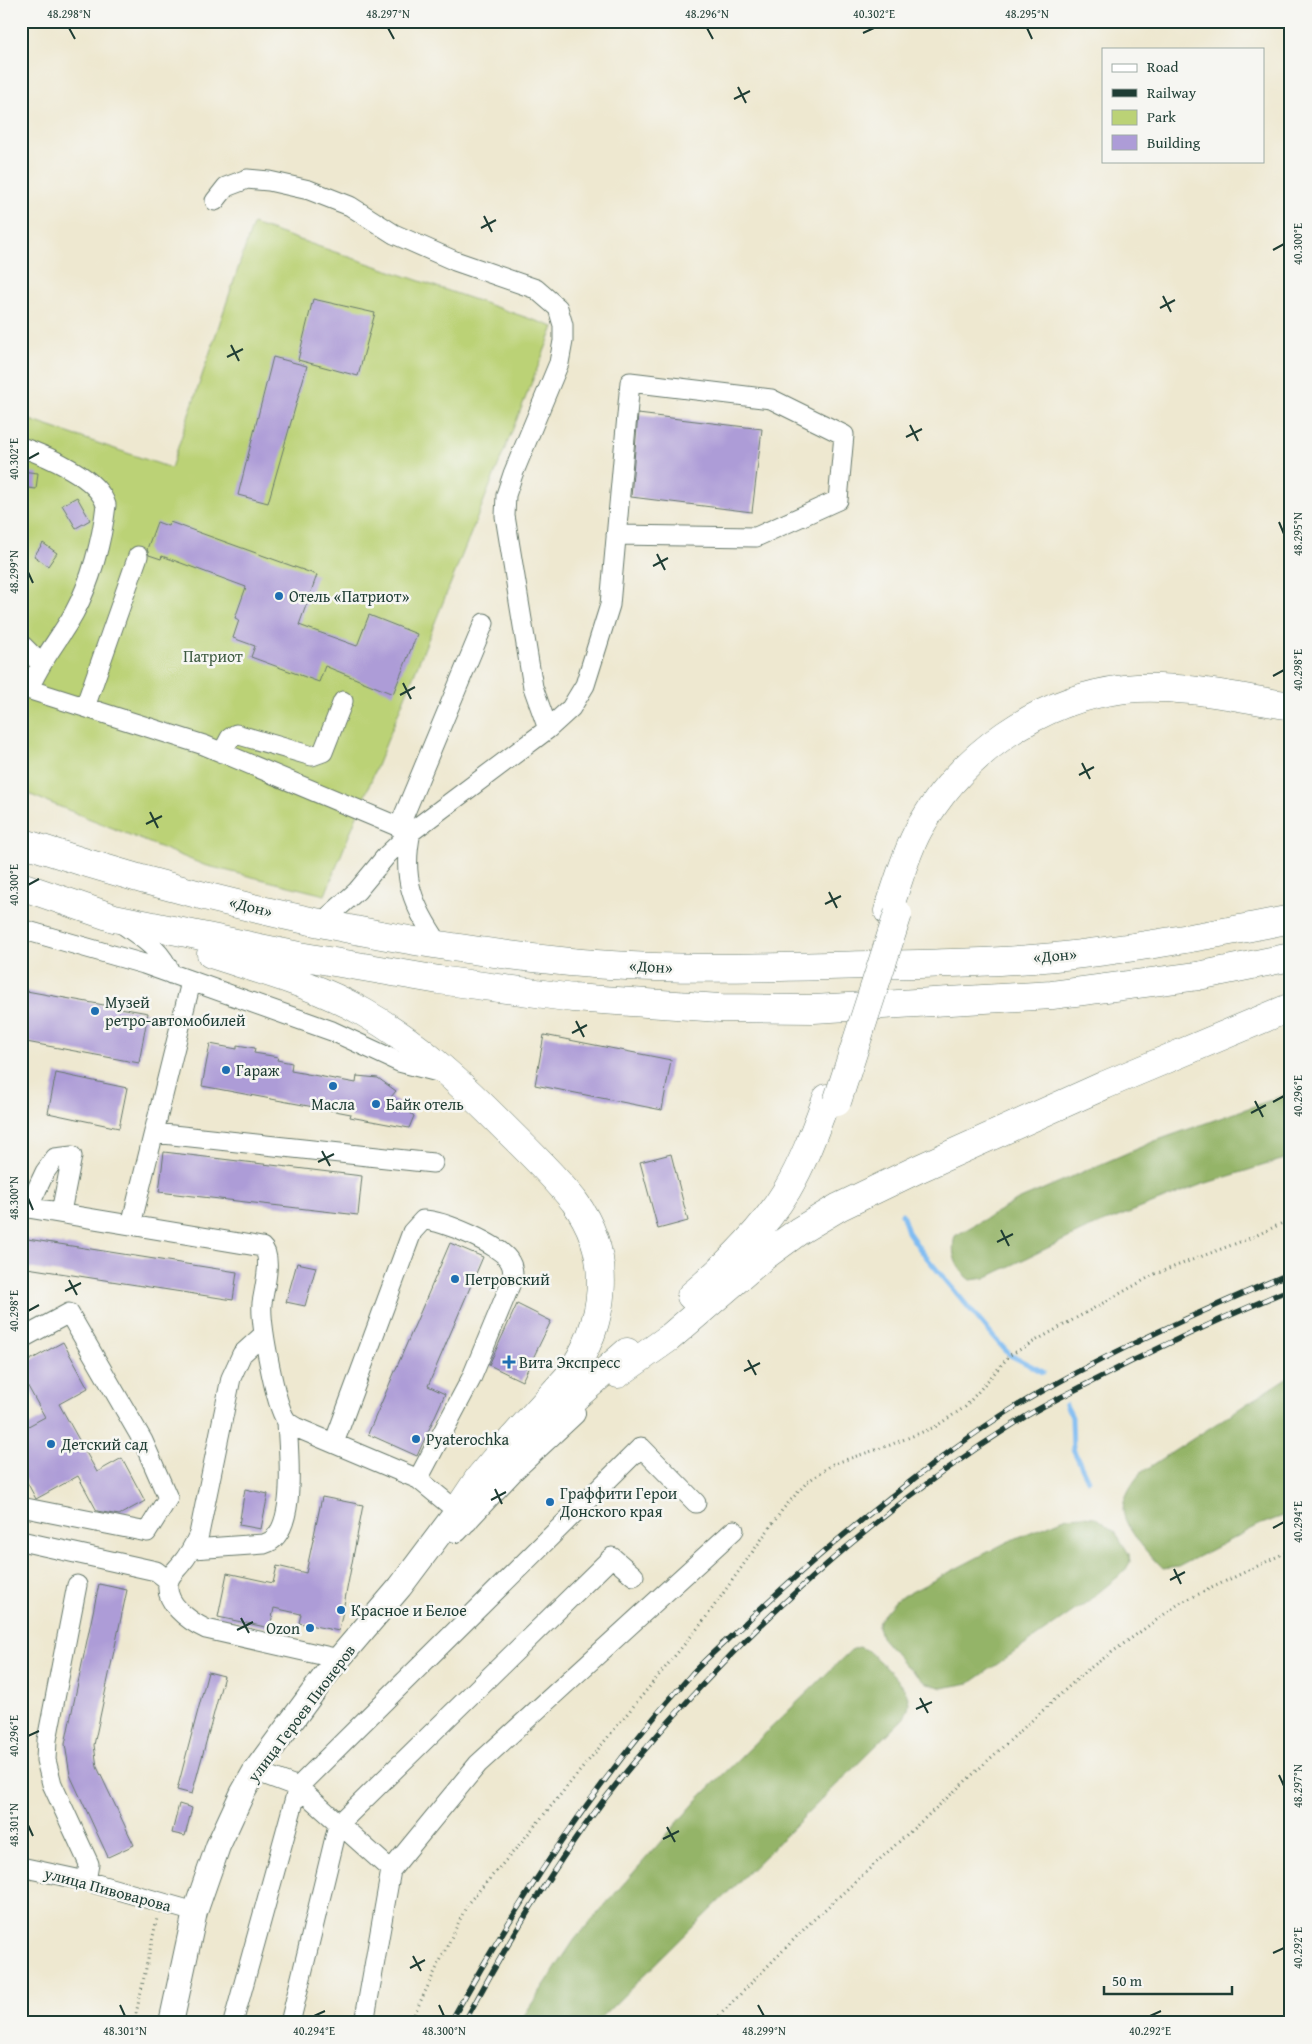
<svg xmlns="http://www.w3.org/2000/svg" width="1312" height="2044" viewBox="0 0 1312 2044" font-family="'Gentium Book Plus',serif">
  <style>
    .green { fill: #bbd276; stroke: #6d8855 }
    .forest { fill: #94b467; stroke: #5a784e }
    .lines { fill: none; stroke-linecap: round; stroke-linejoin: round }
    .stream { stroke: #7fbcf2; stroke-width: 5 }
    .building { fill: #ad9cd7 }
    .minor-casing { stroke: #67796b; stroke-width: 21 }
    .major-casing { stroke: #67796b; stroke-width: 26 }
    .highway-casing { stroke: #67796b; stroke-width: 29 }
    .path { stroke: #67796b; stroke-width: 3; stroke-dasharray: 1 4; stroke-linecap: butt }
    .minor { stroke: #fff; stroke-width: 19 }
    .major { stroke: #fff; stroke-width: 24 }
    .highway { stroke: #fff; stroke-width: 28 }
    .rail-casing { stroke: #1f3d34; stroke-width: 5.5 }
    .rail { stroke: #f6f6f2; stroke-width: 4; stroke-dasharray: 11; stroke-linecap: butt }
    .highway-bridge-casing { stroke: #67796b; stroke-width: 29; stroke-linecap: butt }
    .highway-bridge { stroke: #fff; stroke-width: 28 }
    .ticks { fill: none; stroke: #1f3d34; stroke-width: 2 }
    .poi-dot { fill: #1f6fb2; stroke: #f6f6f2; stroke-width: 2 }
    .labels { text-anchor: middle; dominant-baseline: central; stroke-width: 5; stroke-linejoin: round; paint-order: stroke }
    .poi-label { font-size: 16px; fill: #1f3d34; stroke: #f6f6f2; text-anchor: start }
    .park-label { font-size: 16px; fill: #3e5b41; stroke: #f6f6f2 }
    .street-label { font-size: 16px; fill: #1f3d34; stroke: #f6f6f2 }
    .neatline { fill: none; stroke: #1f3d34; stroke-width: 2 }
    .ticks-label { font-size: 12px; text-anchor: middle; fill: #1f3d34 }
  </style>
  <rect width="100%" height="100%" fill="#f6f6f2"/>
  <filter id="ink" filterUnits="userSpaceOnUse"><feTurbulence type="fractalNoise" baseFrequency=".02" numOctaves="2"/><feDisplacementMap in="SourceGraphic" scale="10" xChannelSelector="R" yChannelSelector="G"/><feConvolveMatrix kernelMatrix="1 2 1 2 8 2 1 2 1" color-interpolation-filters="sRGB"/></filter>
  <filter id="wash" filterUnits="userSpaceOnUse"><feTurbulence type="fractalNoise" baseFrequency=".0096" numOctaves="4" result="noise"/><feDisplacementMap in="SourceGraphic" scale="20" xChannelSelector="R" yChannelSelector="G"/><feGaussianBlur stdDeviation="1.12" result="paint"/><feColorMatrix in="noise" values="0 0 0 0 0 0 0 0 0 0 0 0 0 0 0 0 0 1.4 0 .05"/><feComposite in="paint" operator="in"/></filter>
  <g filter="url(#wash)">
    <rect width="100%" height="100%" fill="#eee8d0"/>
    <path class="green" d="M 253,224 L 554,327 L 325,895 L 204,865 L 21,791 L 21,417 L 171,468 Z"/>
    <path class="forest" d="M 1291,1093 L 1291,1157 L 1200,1185 L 1085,1230 L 985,1278 L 971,1280 C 956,1269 950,1254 955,1236 L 1018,1200 L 1076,1175 L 1155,1141 Z
      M 1291,1375 L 1291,1513 L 1259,1525 L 1178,1567 L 1163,1569 C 1151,1557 1124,1528 1123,1510 C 1123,1497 1133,1481 1142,1472 Z
      M 1083,1516 L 1095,1517 L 1116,1533 L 1129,1554 L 1130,1562 L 1125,1571 L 1087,1602 L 970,1683 L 942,1688 L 925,1682 L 905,1665 L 881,1637 L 878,1626 L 879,1620 L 896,1600 L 1007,1542 L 1067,1517 Z
      M 859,1647 L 867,1650 C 880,1663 907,1682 909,1703 C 909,1708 906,1713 904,1718 L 596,2023 L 519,2023 L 575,1939 L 700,1797 L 851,1650 Z"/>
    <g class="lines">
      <path class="stream" d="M 902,1214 L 908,1232 L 922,1252 L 996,1340 L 1010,1355 L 1043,1372
        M 1066,1405 L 1072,1417 L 1073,1449 L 1088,1480"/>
    </g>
    <g id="blocks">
      <path class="building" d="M 313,299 L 375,313 L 358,376 L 298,360 Z
        M 273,357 L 307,366 L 268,503 L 238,495 Z
        M 638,414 L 762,429 L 752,512 L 631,497 Z
        M 21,471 L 38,473 L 36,489 L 21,487 Z
        M 77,497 L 90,520 L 76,528 L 62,505 Z
        M 157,522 L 168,526 L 170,522 L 317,575 L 299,625 L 357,646 L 369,615 L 417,634 L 393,694 L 325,666 L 319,682 L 251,657 L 255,646 L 233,638 L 239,620 L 235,618 L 246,587 L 162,556 L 161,559 L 149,555 L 147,549 Z
        M 43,543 L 57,553 L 48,566 L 34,556 Z
        M 21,990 L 148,1013 L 139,1063 L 21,1041 Z
        M 544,1035 L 671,1060 L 662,1110 L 535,1085 Z
        M 210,1044 L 237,1049 L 237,1045 L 255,1048 L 254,1053 L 278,1057 L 277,1060 L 292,1063 L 291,1071 L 356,1083 L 357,1076 L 378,1078 L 396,1091 L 391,1097 L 414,1116 L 409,1128 L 350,1117 L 351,1114 L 202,1086 Z
        M 56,1073 L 127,1088 L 119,1128 L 48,1113 Z
        M 164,1152 L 362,1176 L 358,1215 L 159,1192 Z
        M 671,1154 L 688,1221 L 658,1229 L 640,1162 Z
        M 21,1238 L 237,1272 L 233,1300 L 21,1267 Z
        M 450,1243 L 483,1257 L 428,1386 L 445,1394 L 417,1456 L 368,1434 Z
        M 297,1263 L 316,1267 L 305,1306 L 286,1302 Z
        M 517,1304 L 551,1321 L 522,1381 L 489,1365 Z
        M 63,1342 L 88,1388 L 59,1404 L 97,1472 L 122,1458 L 145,1501 L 119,1515 L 97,1511 L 78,1476 L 36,1499 L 21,1471 L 21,1430 L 45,1417 L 21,1374 L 21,1365 Z
        M 245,1489 L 268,1494 L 261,1529 L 239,1525 Z
        M 322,1497 L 363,1505 L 339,1631 L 299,1623 L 301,1614 L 274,1608 L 270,1628 L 218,1617 L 227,1573 L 273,1583 L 277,1566 L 306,1573 Z
        M 99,1584 L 127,1590 L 94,1745 L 97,1767 L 134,1845 L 108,1857 L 70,1775 L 65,1744 Z
        M 208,1672 L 224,1676 L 192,1794 L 177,1790 Z
        M 179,1804 L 192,1808 L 185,1836 L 172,1833 Z"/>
    </g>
  </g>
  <g filter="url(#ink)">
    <use href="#blocks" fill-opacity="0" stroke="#67796b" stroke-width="1"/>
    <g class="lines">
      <defs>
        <path id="minor" d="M 215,201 L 226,187 L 247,179 L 269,181 L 309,190 L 350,206 L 394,234 L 455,261 L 536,289 L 558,308 L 563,325 L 563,341 L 559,363 L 513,474 L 506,495 L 505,516 L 533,687 L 548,729
          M 21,447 C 47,456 98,477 106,505 C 102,540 91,582 74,613 C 59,640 40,661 29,689
          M 21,644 L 40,663
          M 21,687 L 204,745 L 411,832
          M 85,707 L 138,556
          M 222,753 L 230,738 L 236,734 L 312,756 L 323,752 L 343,701
          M 399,827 L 484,623
          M 411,832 C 401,879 413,906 439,944
          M 121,923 C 142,938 161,949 171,974
          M 320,924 L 357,891 L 387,855 L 411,832 L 548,729 L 571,708 L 585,685 L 610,605 L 630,382 L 771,399 L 844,435 L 838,500 L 756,537 L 616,535
          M 21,929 L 144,964 L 332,1031 L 399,1062 L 446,1074
          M 154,1133 L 433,1163
          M 72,1156 L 61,1212 L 28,1208 L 45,1172 L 55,1158 Z
          M 21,1210 L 28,1208 L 262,1247 C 273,1256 264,1290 262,1303 C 260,1323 275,1404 286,1420 C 288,1423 292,1425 295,1427 L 418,1479 L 457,1511
          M 131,1225 L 191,982
          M 263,1335 L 242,1354 L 231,1378 L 199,1534 C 194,1545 189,1555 181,1564 C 177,1569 172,1573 169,1580 C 162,1602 189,1621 206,1629 L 339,1659
          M 21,1339 L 69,1313 L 143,1441 L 168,1498 L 147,1532 L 21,1507
          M 334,1443 L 412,1232 L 423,1220 C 442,1220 502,1245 510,1262 C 513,1267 513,1272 513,1278 L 471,1379 L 418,1479
          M 21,1541 L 156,1571 L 169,1581
          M 193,1549 L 264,1544 C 299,1535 288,1449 287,1421
          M 77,1585 L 47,1740 L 46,1760 L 52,1784 L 89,1864 L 86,1881
          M 255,1771 L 298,1787 L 391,1870 L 478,1764 L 734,1530
          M 21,1867 L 86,1881 L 195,1912
          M 233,2023 L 298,1787 L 641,1447 L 696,1503
          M 290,2023 L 338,1825 L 612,1557 L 634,1576
          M 364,2023 L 391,1870"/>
        <path id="major" d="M 456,1530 L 513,1469 L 573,1413
          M 171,2023 L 195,1912 L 218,1846 L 242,1794 L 255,1771 L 330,1669 L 400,1587 L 457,1511 L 466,1520"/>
        <path id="highway" d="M 21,842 C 199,901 384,943 570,962 C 656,970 742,968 828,966 C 903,964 980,964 1055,957 C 1133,949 1213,935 1291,919
          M 21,886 L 114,918 L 299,956 L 439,980 L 573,998 L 720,1008 L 814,1009 L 1052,995 L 1198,976 L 1291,957
          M 888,911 C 898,884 905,854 919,829 C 961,754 1039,699 1125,689 C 1175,683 1241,698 1291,706
          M 211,954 C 263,971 316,985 363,1012 C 415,1041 457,1080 498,1121 C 524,1147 551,1172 574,1201 C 615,1256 606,1324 568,1377 L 506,1446 L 479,1478 L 457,1511
          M 691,1296 C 726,1266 763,1230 787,1190 C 804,1161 815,1130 827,1098
          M 618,1374 L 669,1338 L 762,1258 L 799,1231 L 839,1207 L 918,1169 L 1105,1085 L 1291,1007
          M 548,1421 L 627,1352"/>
      </defs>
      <use href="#minor" class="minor-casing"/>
      <use href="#major" class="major-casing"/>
      <use href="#highway" class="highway-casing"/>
      <path class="path" d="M 134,2023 L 157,1918
        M 410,2023 L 468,1903 L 514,1851 L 702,1623 L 783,1509 L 807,1482 L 833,1464 L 890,1445 L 935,1427 L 965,1407 L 1010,1355 L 1155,1274 L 1253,1237 L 1291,1219
        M 712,2023 L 809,1924 L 1086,1671 L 1180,1603 L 1291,1550"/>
      <use href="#minor" class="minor"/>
      <use href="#major" class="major"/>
      <use href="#highway" class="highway"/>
      <defs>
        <path id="rail" d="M 450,2023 C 518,1901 596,1780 690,1676 C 705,1659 723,1644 740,1628 C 787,1583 837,1539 888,1499 C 929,1467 971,1434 1015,1407 C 1102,1355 1197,1313 1291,1273
          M 464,2023 C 513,1933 566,1844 631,1766 C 741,1633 873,1512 1020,1420 C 1040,1407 1063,1396 1085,1385 C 1152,1350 1221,1318 1291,1289"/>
      </defs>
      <use href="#rail" class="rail-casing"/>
      <use href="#rail" class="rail"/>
      <defs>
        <path id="highway-bridge" d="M 837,1102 L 898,914"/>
      </defs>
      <use href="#highway-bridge" class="highway-bridge-casing"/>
      <use href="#highway-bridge" class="highway-bridge"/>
    </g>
  </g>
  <path class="ticks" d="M 69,28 L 75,39M 388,28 L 394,39M 707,28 L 713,39M 1027,28 L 1032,39M 863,33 L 874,28M 738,87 L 746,103M 734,99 L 750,91M 484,216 L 492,232M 481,228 L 496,220M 1273,250 L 1284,244M 1163,296 L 1171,312M 1160,308 L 1175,300M 231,345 L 239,361M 227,357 L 243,349M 910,425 L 918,441M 906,437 L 922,429M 28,459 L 39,453M 1279,522 L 1284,534M 657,554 L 665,570M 653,566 L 668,558M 28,572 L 33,583M 1273,676 L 1284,670M 403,683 L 411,699M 400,695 L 415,687M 1082,763 L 1090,779M 1079,775 L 1094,767M 150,812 L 158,828M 146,824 L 162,816M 28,885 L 39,879M 829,892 L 837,908M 825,904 L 841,896M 576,1021 L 584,1037M 572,1033 L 587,1025M 1255,1101 L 1263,1117M 1273,1102 L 1284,1096M 1251,1113 L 1266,1105M 322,1151 L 330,1166M 318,1162 L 334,1154M 28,1198 L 33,1210M 1001,1230 L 1009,1246M 997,1242 L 1013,1234M 69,1280 L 77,1295M 65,1291 L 81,1283M 28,1311 L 39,1305M 748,1360 L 756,1375M 744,1371 L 760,1363M 495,1489 L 502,1504M 491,1500 L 506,1492M 1273,1528 L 1284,1522M 1174,1569 L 1181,1584M 1170,1580 L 1185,1572M 241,1618 L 249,1633M 237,1630 L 253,1622M 920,1698 L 928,1713M 916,1709 L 932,1702M 28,1736 L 39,1731M 1279,1775 L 1284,1786M 28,1825 L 33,1836M 667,1827 L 675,1842M 663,1839 L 679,1831M 1273,1953 L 1284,1948M 413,1956 L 421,1971M 410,1968 L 425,1960M 120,2005 L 125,2016M 439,2005 L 444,2016M 758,2005 L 764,2016M 314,2016 L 325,2011M 1150,2016 L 1161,2011"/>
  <g class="poi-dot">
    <circle cx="279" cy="596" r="5"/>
    <circle cx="95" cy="1011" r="5"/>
    <circle cx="226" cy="1070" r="5"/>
    <circle cx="333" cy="1086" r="5"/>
    <circle cx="376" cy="1104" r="5"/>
    <circle cx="455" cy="1279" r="5"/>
    <path d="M506.5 1354.5h5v5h5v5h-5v5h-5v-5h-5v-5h5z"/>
    <circle cx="416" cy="1439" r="5"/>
    <circle cx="51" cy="1444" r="5"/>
    <circle cx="550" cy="1502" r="5"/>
    <circle cx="341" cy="1610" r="5"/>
    <circle cx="310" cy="1628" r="5"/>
  </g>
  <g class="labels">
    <g class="poi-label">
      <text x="289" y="596">Отель «Патриот»</text>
      <text x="105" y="1002">Музей<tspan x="105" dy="18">ретро-автомобилей</tspan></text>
      <text x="236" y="1070">Гараж</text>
      <text x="333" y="1104" text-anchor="middle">Масла</text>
      <text x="386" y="1104">Байк отель</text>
      <text x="465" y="1279">Петровский</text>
      <text x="519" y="1362">Вита Экспресс</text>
      <text x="426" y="1439">Pyaterochka</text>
      <text x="61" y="1444">Детский сад</text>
      <text x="560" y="1493">Граффити Герои<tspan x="560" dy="18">Донского края</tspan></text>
      <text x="351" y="1610">Красное и Белое</text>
      <text x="300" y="1628" text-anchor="end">Ozon</text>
    </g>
    <g class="park-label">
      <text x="213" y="656">Патриот</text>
    </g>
    <g class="street-label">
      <text transform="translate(251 906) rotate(14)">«Дон»</text>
      <text transform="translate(1055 955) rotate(-5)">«Дон»</text>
      <text transform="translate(651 966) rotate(3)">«Дон»</text>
      <text transform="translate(301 1713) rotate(-53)">улица Героев Пионеров</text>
      <text transform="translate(108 1889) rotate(15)">улица Пивоварова</text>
    </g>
  </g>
  <rect width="1312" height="2044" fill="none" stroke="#f6f6f2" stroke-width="55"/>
  <rect x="1102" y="48" width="162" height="115" fill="#f6f6f2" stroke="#a0aca6"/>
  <rect x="1112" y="64" width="25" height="8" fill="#ffffff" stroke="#a0aca6"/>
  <text x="1147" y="72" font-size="15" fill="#1f3d34">Road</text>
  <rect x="1112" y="89" width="25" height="8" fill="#1f3d34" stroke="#a0aca6"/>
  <text x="1147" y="98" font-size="15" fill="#1f3d34">Railway</text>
  <rect x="1112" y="110" width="25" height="15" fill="#bbd276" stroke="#a0aca6"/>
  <text x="1147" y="122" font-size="15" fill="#1f3d34">Park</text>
  <rect x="1112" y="135" width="25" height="15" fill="#ad9cd7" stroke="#a0aca6"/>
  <text x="1147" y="148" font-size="15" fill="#1f3d34">Building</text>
  <path d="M1104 1986v8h128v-8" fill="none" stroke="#1f3d34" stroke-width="2.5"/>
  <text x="1112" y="1986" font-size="15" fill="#1f3d34" stroke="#f6f6f2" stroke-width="4" paint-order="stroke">50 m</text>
  <rect x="28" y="28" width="1256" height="1988" class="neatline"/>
  <g class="ticks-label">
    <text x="69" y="18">48.298°N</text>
    <text x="388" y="18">48.297°N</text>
    <text x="707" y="18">48.296°N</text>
    <text x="874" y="18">40.302°E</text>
    <text x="1027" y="18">48.295°N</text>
    <text transform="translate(1298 244) rotate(-90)" y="4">40.300°E</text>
    <text transform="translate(14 459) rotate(-90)" y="4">40.302°E</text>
    <text transform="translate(1298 534) rotate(-90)" y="4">48.295°N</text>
    <text transform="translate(14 572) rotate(-90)" y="4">48.299°N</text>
    <text transform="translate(1298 670) rotate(-90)" y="4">40.298°E</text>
    <text transform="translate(14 885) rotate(-90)" y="4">40.300°E</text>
    <text transform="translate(1298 1096) rotate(-90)" y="4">40.296°E</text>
    <text transform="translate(14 1198) rotate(-90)" y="4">48.300°N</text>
    <text transform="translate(14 1311) rotate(-90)" y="4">40.298°E</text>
    <text transform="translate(1298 1522) rotate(-90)" y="4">40.294°E</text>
    <text transform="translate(14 1736) rotate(-90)" y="4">40.296°E</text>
    <text transform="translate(1298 1786) rotate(-90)" y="4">48.297°N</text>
    <text transform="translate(14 1825) rotate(-90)" y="4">48.301°N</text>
    <text transform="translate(1298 1948) rotate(-90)" y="4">40.292°E</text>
    <text x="125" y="2035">48.301°N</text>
    <text x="314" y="2035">40.294°E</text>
    <text x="444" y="2035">48.300°N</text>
    <text x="764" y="2035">48.299°N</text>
    <text x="1150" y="2035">40.292°E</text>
  </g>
</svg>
